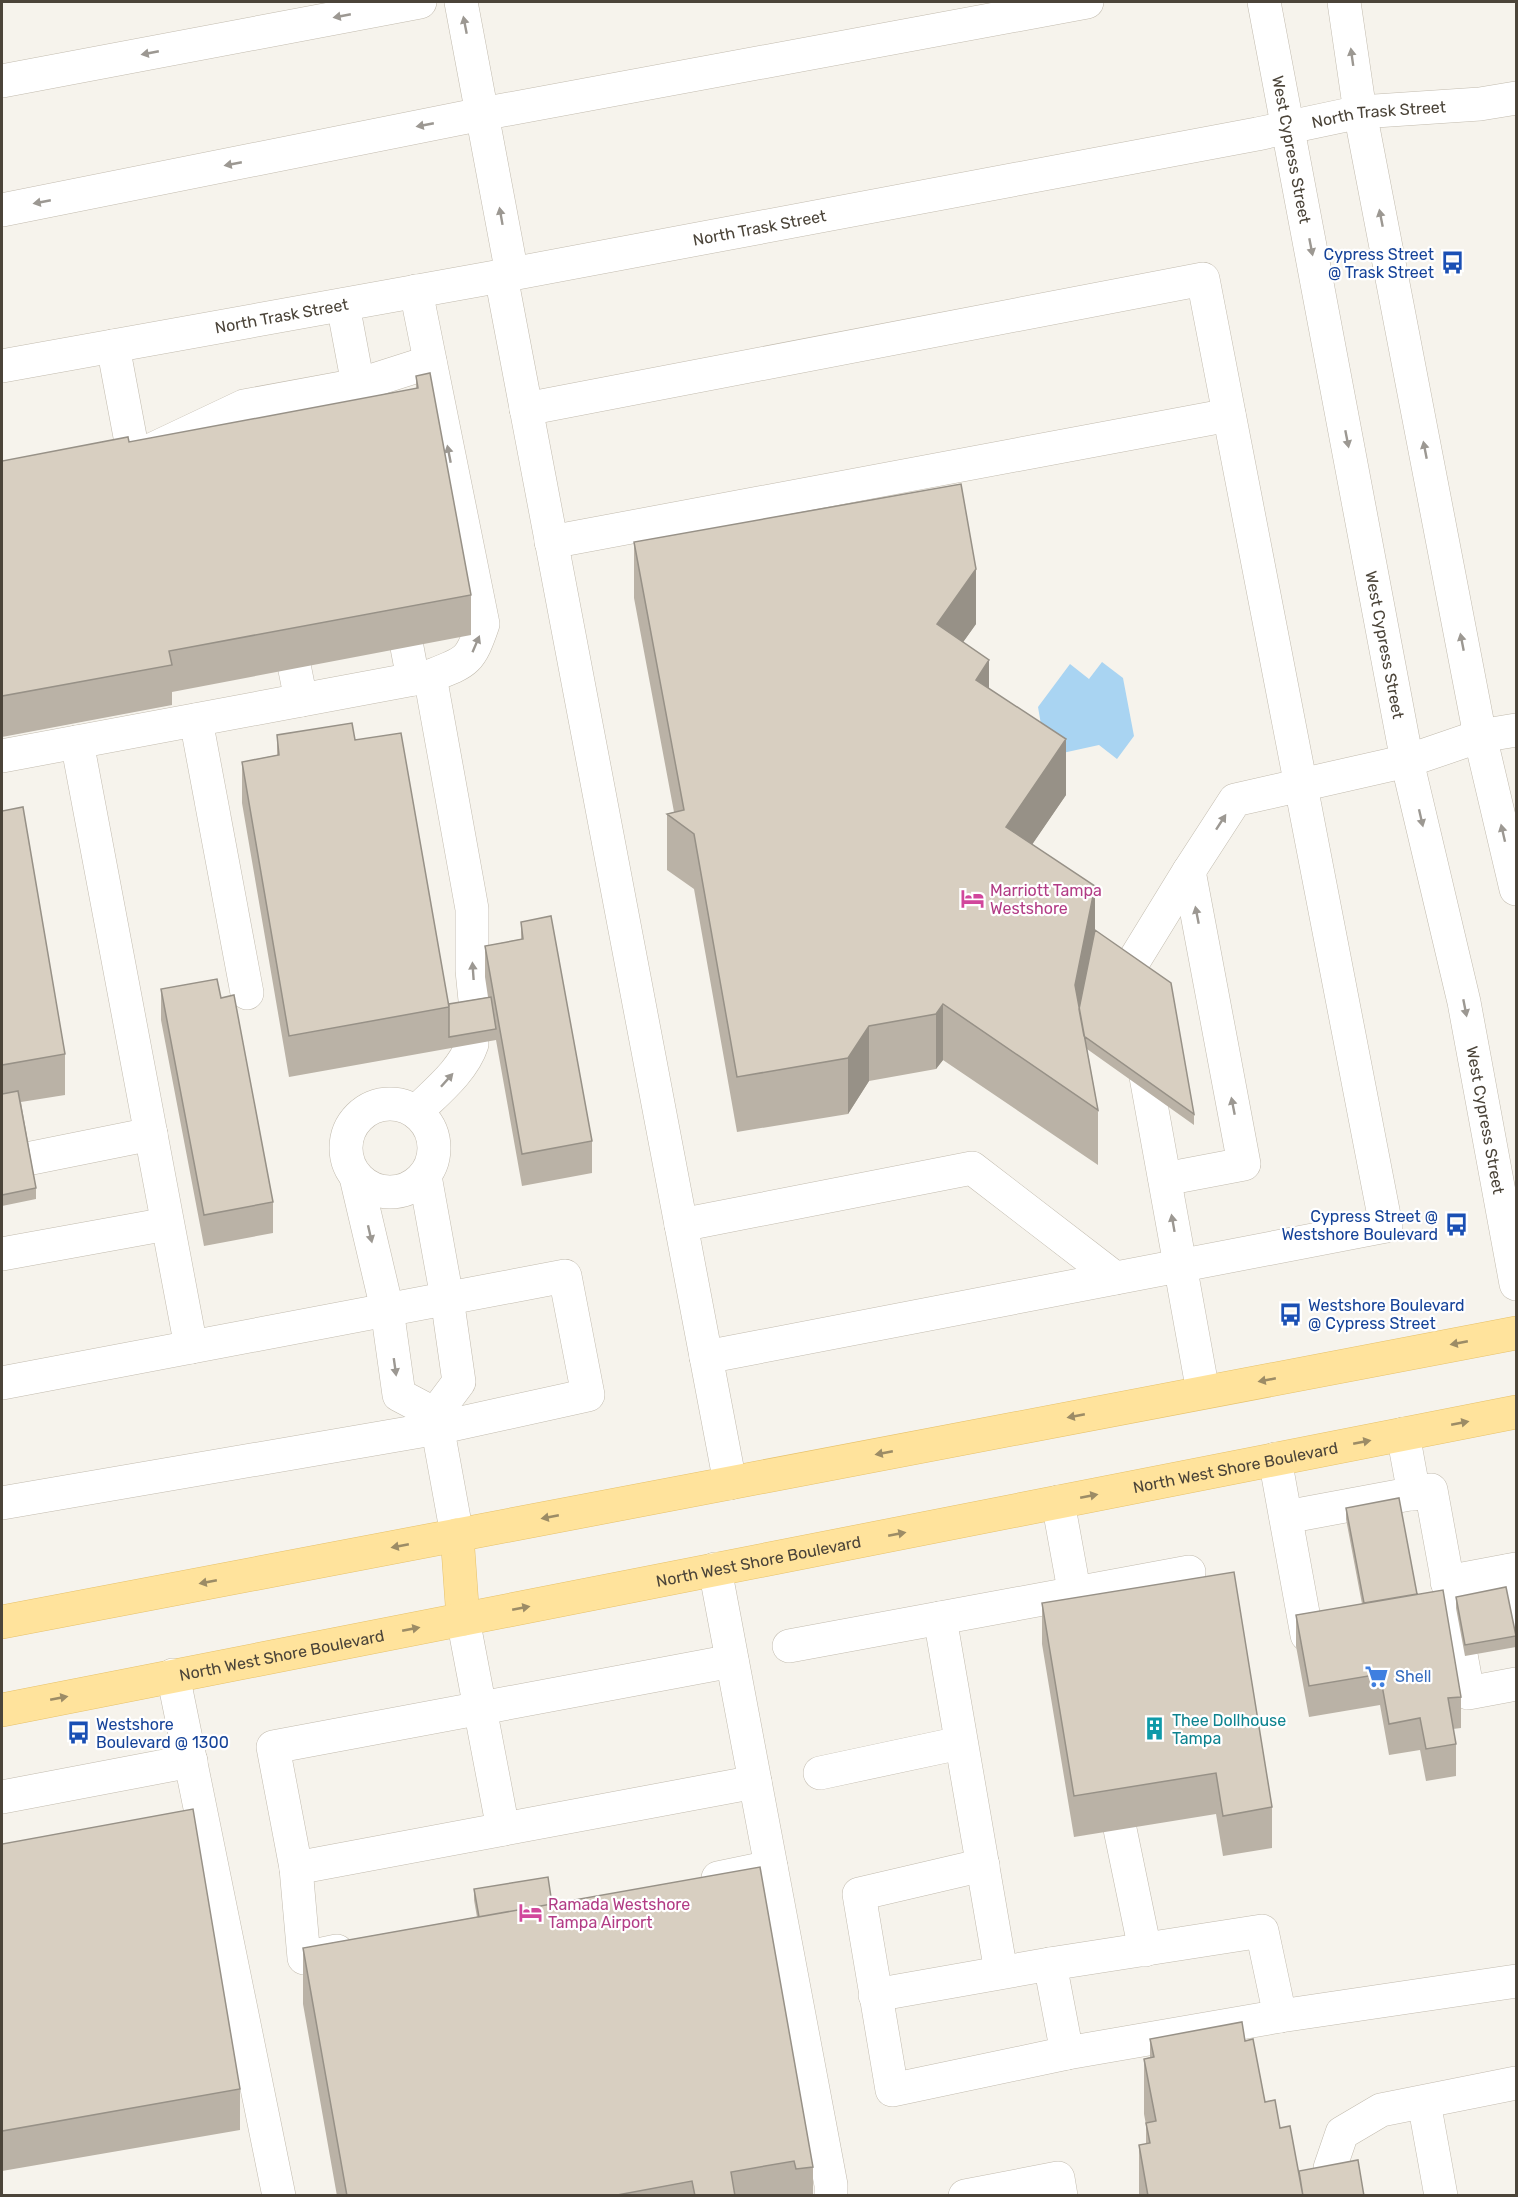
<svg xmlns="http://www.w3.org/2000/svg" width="1518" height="2197" viewBox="0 0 1518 2197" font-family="Rubik,sans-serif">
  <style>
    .water { fill: #a9d4f2 }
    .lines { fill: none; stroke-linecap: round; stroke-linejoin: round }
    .minor-casing { stroke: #c2bbae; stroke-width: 34 }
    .major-casing { stroke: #e6c16a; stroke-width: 34 }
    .minor { stroke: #fff; stroke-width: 33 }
    .major { stroke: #ffe39c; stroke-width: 33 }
    .wall { fill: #bab2a6 }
    .shaded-wall { fill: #979187 }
    .building { fill: #d8cfc1; stroke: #979187; stroke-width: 1.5 }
    .oneway { fill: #9c9892 }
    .oneway2 { fill: #9c8c66 }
    .labels { text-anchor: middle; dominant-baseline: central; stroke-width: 4.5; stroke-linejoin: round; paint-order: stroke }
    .street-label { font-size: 16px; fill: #4b4439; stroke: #fff }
    .transit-label { font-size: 16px; fill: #164399; stroke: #fff; text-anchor: end }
    .hotel-label { font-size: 16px; fill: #b23c85; stroke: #fff; text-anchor: start }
    .shop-label { font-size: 16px; fill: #366cbe; stroke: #fff; text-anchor: start }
    .culture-label { font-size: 16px; fill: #0d838f; stroke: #fff; text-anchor: start }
  </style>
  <rect width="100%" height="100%" fill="#f6f3ec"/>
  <path class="water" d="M 1102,662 L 1123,678 L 1134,736 L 1117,759 L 1099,745 L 1058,754 L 1044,742 L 1038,707 L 1070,664 L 1089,679 Z"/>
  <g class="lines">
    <defs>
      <g id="minor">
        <path d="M 461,2 L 512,274"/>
        <path id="s1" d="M 1264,2 L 1407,761 L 1464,1002 L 1516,1284"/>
        <path d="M 1344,2 L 1360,112 L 1480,736 L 1516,889"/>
        <path d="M 2,81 L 420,2"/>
        <path d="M 2,210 L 482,114 L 1087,2"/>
        <path d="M 501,276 L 730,1483"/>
        <path d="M 343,305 L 362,406"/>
        <path d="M 113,346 L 134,458"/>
        <path id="s2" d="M 2,366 L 501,276 L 1257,134 L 1360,112 L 1480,104 L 1516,98"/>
        <path d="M 526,409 L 1203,279 L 1386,1226 L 706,1357"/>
        <path d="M 153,449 L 244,406 L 358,385 L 430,362"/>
        <path d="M 551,542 L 1229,415"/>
        <path d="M 399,605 L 413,679"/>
        <path d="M 286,625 L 301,700"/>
        <path d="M 430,676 L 472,909 L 472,970 L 476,1010"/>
        <path d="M 196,720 L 247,993"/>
        <path d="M 77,742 L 191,1347"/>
        <path d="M 2,756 L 430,676 C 467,662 470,662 483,624 L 416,291"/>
        <path d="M 1132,999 L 1127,972 L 1189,871 L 1235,800 L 1407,761 L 1480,736 L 1516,730"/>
        <path d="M 1141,1049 L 1203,1392"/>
        <circle cx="390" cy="1148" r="44"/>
        <path d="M 416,1112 C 436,1092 463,1071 472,1044"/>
        <path d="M 2,1164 L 151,1134"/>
        <path d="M 425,1176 L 447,1298 L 459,1382 L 435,1414 L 457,1535"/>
        <path d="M 356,1177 L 387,1309 L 399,1395 L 435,1414"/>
        <path d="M 1165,1179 L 1244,1164 L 1189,871"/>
        <path d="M 681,1225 L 972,1168 L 1115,1278"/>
        <path d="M 2,1254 L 167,1224"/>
        <path d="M 2,1383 L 565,1276 L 588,1395 L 438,1428 L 2,1503"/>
        <path d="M 1403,1434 L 1414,1494"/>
        <path d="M 1275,1459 L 1307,1635 L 1330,1631"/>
        <path d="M 1058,1502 L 1078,1612"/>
        <path d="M 1286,1517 L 1431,1490 L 1468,1693 L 1516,1684"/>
        <path d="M 715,1569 L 831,2185 L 831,2196"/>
        <path d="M 1507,1571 L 1516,1621"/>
        <path d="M 1447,1582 L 1516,1569"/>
        <path d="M 940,1618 L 1001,1972"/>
        <path d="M 463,1619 L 503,1829"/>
        <path d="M 789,1646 L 1189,1572"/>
        <path d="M 173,1675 L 279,2196"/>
        <path d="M 820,1773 L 960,1743"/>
        <path d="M 2,1797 L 191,1761"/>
        <path d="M 1120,1829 L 1145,1950"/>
        <path d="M 983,1865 L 859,1894 L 892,2090 L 1067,2053 L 1280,2016 L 1516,1981"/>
        <path d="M 296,1868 L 755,1782"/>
        <path d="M 718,1878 L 771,1867"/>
        <path d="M 337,1951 L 304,1958 L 296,1868 L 273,1747 L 732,1661"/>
        <path d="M 1050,1964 L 1067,2053"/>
        <path d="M 875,1995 L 1050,1964 L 1262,1931 L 1280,2016"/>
        <path d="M 1424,2102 L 1441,2196"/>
        <path d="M 965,2196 L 1058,2178 L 1061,2196"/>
        <path d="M 1336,2196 L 1330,2168 L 1342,2133 L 1381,2110 L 1516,2083"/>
      </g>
      <g id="major">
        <path d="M 457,1535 L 463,1619"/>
        <path d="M 2,1622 L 1516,1333"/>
        <path id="s3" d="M 2,1710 L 1516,1412"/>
      </g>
    </defs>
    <use href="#minor" class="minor-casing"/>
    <use href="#major" class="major-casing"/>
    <use href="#minor" class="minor"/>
    <use href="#major" class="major"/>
  </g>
  <path class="wall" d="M 416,376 L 471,595 L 471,635 L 172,692 L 172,705 L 2,737 L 2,461 L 129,442 L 416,389 Z
    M 634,542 L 976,624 L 963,642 L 989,688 L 1066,795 L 1032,844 L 1095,930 L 1194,1114 L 1194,1125 L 1087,1049 L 1098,1110 L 1098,1165 L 943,1060 L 936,1069 L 869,1081 L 848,1114 L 737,1132 L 694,889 L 667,870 L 667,814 L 674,812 L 634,598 Z
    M 277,735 L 355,740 L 449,1004 L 488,997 L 485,977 L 485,946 L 521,939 L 521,922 L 592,1141 L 592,1173 L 522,1186 L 496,1040 L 289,1077 L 242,803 L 242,762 L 277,755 Z
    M 2,811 L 65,1054 L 65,1095 L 21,1102 L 36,1188 L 36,1199 L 2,1206 Z
    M 161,989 L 221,998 L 273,1202 L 273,1233 L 204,1246 L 161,1020 Z
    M 1346,1508 L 1417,1594 L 1461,1697 L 1461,1728 L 1453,1729 L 1456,1744 L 1456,1776 L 1426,1781 L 1420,1750 L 1389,1755 L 1380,1705 L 1309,1717 L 1296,1646 L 1296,1615 L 1362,1604 L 1346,1519 Z
    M 1456,1597 L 1516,1636 L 1516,1647 L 1465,1656 L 1456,1608 Z
    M 1042,1603 L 1272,1807 L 1272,1848 L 1223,1856 L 1216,1814 L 1074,1837 L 1042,1644 Z
    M 2,1844 L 240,2089 L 240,2130 L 2,2171 Z
    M 474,1889 L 552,1904 L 813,2167 L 813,2196 L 337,2196 L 303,2004 L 303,1948 L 477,1917 L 474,1900 Z
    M 1150,2039 L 1245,2041 L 1265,2102 L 1280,2128 L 1299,2171 L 1364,2196 L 1139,2196 L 1139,2145 L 1146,2144 L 1146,2125 L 1144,2114 L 1144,2059 L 1150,2057 Z"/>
  <path class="shaded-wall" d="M 976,569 L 976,624 L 937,679 L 937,624 Z
    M 989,660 L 989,715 L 976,680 Z
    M 1066,739 L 1066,795 L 1006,883 L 1006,827 Z
    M 1095,886 L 1095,941 L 1077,1031 L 1075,985 Z
    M 943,1004 L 943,1060 L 936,1069 L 936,1014 Z
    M 869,1026 L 869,1081 L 848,1114 L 848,1058 Z"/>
  <path class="building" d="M 430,373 L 471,595 L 169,651 L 172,665 L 2,696 L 2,461 L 128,437 L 129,442 L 418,388 L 416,376 Z
    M 961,484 L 976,569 L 937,624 L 989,660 L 976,680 L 1066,739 L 1006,827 L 1095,886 L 1075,985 L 1098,1110 L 943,1004 L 936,1014 L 869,1026 L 848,1058 L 737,1077 L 694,834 L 667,814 L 684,810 L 634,542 Z
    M 352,723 L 355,740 L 401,733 L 449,1007 L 289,1036 L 242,762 L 279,755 L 277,735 Z
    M 23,807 L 65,1054 L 2,1065 L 2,811 Z
    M 551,916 L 592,1141 L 522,1154 L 485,946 L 523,939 L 521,922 Z
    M 1095,930 L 1171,983 L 1194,1114 L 1084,1036 L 1079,1009 Z
    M 217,979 L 221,998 L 234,995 L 273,1202 L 204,1215 L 161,989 Z
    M 491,997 L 496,1029 L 449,1037 L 449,1004 Z
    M 18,1091 L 36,1188 L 2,1195 L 2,1094 Z
    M 1399,1498 L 1417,1594 L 1364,1603 L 1346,1508 Z
    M 1234,1572 L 1272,1807 L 1223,1816 L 1216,1773 L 1074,1796 L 1042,1603 Z
    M 1506,1587 L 1516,1636 L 1465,1645 L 1456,1597 Z
    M 1443,1590 L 1461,1697 L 1448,1698 L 1456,1744 L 1426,1749 L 1420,1718 L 1389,1724 L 1380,1674 L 1309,1686 L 1296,1615 Z
    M 193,1809 L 240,2089 L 2,2131 L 2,1844 Z
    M 760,1867 L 813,2167 L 796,2169 L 794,2161 L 731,2172 L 735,2196 L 695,2196 L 692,2181 L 612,2196 L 347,2196 L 303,1948 Z
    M 548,1877 L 552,1904 L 479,1917 L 474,1889 Z
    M 1242,2022 L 1245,2041 L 1253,2039 L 1265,2102 L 1275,2100 L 1280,2128 L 1290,2126 L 1303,2196 L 1148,2196 L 1139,2145 L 1150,2143 L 1146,2123 L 1156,2121 L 1144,2059 L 1154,2057 L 1150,2039 Z
    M 1358,2160 L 1364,2196 L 1303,2196 L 1299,2171 Z"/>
  <defs><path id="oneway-solid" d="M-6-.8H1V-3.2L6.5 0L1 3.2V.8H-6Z" transform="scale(1.5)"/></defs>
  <g class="oneway">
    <use href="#oneway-solid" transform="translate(342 16) rotate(169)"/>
    <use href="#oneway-solid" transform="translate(465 25) rotate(-101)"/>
    <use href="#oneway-solid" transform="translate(150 53) rotate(169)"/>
    <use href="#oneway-solid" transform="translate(1352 57) rotate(-98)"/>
    <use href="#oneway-solid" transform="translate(425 125) rotate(169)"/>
    <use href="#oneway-solid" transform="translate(233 164) rotate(169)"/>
    <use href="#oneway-solid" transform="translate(42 202) rotate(169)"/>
    <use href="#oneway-solid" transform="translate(501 216) rotate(-100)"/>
    <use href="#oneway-solid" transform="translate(1381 218) rotate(-101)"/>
    <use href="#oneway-solid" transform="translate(1311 247) rotate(79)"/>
    <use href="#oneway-solid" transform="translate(1347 439) rotate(79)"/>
    <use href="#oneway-solid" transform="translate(1425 450) rotate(-101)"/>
    <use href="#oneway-solid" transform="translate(449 454) rotate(-101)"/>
    <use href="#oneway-solid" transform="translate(1462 642) rotate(-101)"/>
    <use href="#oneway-solid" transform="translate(476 644) rotate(-67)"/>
    <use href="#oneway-solid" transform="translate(1421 818) rotate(77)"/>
    <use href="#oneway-solid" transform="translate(1221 822) rotate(-57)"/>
    <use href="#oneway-solid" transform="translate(1503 833) rotate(-103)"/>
    <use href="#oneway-solid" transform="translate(1197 915) rotate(-101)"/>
    <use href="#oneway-solid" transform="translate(473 971) rotate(-94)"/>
    <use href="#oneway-solid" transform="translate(1465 1008) rotate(79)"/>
    <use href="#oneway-solid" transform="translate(447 1080) rotate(-48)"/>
    <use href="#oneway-solid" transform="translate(1233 1106) rotate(-101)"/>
    <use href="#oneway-solid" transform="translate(1173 1223) rotate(-100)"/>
    <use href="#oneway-solid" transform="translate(370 1234) rotate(77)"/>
    <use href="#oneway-solid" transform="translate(395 1367) rotate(82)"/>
  </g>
  <g class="oneway2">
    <use href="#oneway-solid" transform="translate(1459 1343) rotate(169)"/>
    <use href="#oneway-solid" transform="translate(1267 1380) rotate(169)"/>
    <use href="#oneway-solid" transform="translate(1076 1416) rotate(169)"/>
    <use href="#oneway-solid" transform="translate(1460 1423) rotate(-11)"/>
    <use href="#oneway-solid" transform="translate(1362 1442) rotate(-11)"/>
    <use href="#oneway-solid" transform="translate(884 1453) rotate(169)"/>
    <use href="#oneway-solid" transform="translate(1089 1496) rotate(-11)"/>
    <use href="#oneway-solid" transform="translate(550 1517) rotate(169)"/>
    <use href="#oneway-solid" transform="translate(897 1534) rotate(-11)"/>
    <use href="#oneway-solid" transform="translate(400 1546) rotate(169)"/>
    <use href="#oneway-solid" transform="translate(208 1582) rotate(169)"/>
    <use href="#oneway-solid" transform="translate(521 1608) rotate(-11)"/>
    <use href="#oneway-solid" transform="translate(411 1629) rotate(-11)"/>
    <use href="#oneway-solid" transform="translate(59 1698) rotate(-11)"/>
  </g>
  <defs>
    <symbol id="bus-bare" viewBox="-9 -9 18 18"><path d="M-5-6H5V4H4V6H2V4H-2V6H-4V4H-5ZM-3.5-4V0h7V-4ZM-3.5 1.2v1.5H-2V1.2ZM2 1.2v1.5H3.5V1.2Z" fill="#1a4fb4" stroke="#fff" stroke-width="2.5" paint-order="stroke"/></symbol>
    <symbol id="hotel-bare" viewBox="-9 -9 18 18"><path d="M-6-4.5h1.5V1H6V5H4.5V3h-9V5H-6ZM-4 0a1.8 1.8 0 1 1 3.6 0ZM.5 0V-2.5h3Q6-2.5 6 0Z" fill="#d1479c" stroke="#fff" stroke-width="2.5" paint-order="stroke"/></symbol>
    <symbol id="supermarket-bare" viewBox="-9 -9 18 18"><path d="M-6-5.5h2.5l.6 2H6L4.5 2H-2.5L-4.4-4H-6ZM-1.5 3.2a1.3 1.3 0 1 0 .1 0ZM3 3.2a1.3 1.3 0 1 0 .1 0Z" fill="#3f7fe0" stroke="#fff" stroke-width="2.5" paint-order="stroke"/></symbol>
    <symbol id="building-bare" viewBox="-9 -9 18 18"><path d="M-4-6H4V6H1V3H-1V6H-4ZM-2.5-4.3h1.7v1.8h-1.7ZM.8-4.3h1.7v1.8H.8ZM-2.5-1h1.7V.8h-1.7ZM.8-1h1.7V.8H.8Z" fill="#0f9aa8" stroke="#fff" stroke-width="2.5" paint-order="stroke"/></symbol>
  </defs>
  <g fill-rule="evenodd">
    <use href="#bus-bare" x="1436" y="246" width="33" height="33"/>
    <use href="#hotel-bare" x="956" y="882" width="33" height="33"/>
    <use href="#bus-bare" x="1440" y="1208" width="33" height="33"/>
    <use href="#bus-bare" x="1274" y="1298" width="33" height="33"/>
    <use href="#supermarket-bare" x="1360" y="1660" width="33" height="33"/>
    <use href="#building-bare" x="1138" y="1712" width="33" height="33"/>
    <use href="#bus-bare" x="62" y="1716" width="33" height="33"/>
    <use href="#hotel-bare" x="514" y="1896" width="33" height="33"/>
  </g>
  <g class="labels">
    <g class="street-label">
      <text stroke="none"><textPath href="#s2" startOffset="1400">North Trask Street</textPath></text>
      <text stroke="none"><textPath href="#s1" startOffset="150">West Cypress Street</textPath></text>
      <text stroke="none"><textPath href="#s2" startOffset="770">North Trask Street</textPath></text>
      <text stroke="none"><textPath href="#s2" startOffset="284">North Trask Street</textPath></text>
      <text stroke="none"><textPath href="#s1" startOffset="654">West Cypress Street</textPath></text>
      <text stroke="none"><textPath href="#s1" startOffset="1140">West Cypress Street</textPath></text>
      <text stroke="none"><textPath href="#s3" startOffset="1257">North West Shore Boulevard</textPath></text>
      <text stroke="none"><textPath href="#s3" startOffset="771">North West Shore Boulevard</textPath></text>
      <text stroke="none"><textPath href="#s3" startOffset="285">North West Shore Boulevard</textPath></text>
    </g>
    <g class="transit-label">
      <text x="1434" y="254">Cypress Street<tspan x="1434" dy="18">@ Trask Street</tspan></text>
      <text x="1438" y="1216">Cypress Street @<tspan x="1438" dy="18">Westshore Boulevard</tspan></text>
      <text x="1308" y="1305" text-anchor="start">Westshore Boulevard<tspan x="1308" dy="18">@ Cypress Street</tspan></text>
      <text x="96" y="1724" text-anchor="start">Westshore<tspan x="96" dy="18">Boulevard @ 1300</tspan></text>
    </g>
    <g class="hotel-label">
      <text x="990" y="890">Marriott Tampa<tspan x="990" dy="18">Westshore</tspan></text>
      <text x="548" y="1904">Ramada Westshore<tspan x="548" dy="18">Tampa Airport</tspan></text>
    </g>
    <g class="shop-label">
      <text x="1395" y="1676">Shell</text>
    </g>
    <g class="culture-label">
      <text x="1172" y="1720">Thee Dollhouse<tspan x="1172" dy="18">Tampa</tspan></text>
    </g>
  </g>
  <rect width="1518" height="2197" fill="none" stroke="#4b4439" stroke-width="6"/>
</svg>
